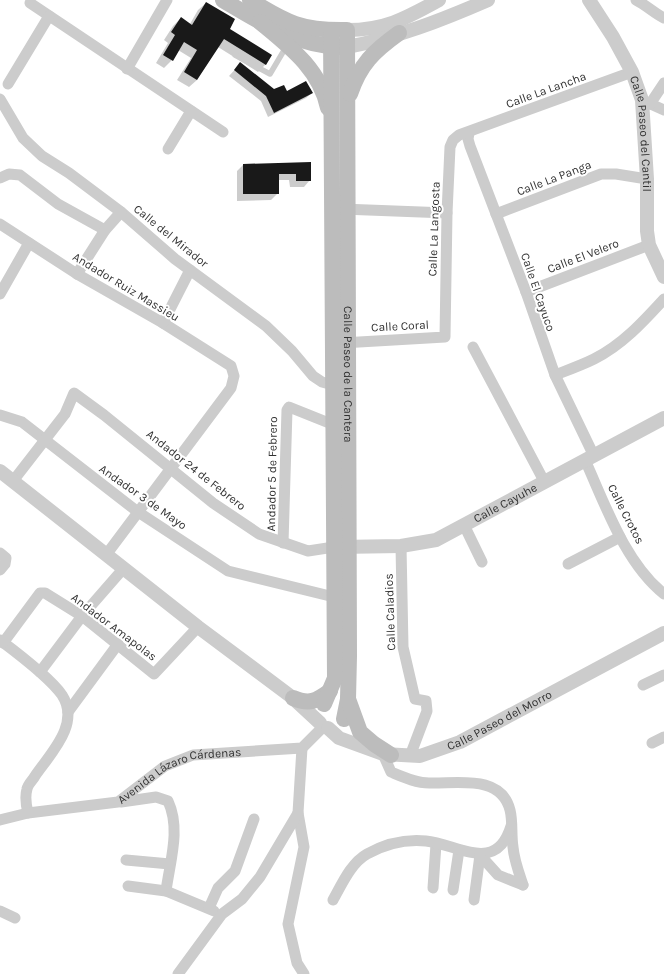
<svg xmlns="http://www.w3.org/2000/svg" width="664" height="974" viewBox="0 0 664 974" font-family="Karla,sans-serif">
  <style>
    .shadow { fill: #0003 }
    .building { fill: #191919 }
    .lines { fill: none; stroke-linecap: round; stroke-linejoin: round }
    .service { stroke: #ccc; stroke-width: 5.5 }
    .minor { stroke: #ccc; stroke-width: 11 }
    .tertiary { stroke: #ccc; stroke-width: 14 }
    .secondary { stroke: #bcbcbc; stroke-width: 16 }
    .labels { text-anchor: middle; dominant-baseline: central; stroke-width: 4; stroke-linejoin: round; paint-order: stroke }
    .street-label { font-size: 12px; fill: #323232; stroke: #fff }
  </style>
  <rect width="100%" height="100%" fill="#fff"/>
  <path class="shadow" d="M 206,3 L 228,30 L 266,64 L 258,72 L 218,47 L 197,80 L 189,87 L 177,80 L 191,58 L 178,50 L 172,60 L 164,68 L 156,63 L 168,43 L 164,40 L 173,26 L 181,18 L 190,24 L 198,10 Z
    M 240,64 L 274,90 L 286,93 L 312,93 L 306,98 L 268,117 L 261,101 L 229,76 Z
    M 310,163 L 310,180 L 304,187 L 290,187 L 289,180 L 278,180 L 278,193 L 271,200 L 237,201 L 237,171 L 243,165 Z"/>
  <path class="building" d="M 206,2 L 235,19 L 230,29 L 272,55 L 266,65 L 224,39 L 197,80 L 184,72 L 197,50 L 184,42 L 173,61 L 163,55 L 175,35 L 171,32 L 181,17 L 192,25 Z
    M 240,62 L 274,89 L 284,85 L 287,91 L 306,81 L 313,93 L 274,113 L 266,96 L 234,70 Z
    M 311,162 L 311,181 L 296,181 L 296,174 L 279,174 L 279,194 L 243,194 L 243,164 Z"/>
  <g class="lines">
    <path class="service" d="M 235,55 L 270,74 L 286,47"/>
    <g class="minor">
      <path d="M 636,0 C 646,5 654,13 664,18"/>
      <path d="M 30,3 L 223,132"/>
      <path d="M 127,69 L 167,0"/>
      <path d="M 8,84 L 49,16"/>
      <path d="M 0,99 L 23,138 L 42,156 L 69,173 L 121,212 L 175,259 L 266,326 L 292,351 L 313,376 L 322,382 L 333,385"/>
      <path d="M 644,101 L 664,110"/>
      <path d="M 650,104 L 664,83"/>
      <path d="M 469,133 L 468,139 L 470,146 L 526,292 L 555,375 L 594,456"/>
      <path d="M 168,149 L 191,111"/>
      <path d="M 0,178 L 9,174 L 20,175 L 58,204 L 105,230"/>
      <path d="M 342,209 L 447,213"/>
      <path d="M 496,214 L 601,174 L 616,174 L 647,179"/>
      <path d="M 0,224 L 77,274 L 163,323 L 231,366 L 234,376 L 231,388 L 106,555"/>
      <path d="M 77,274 L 105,230 L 121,212"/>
      <path d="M 526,292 L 649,245"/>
      <path d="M 0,294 L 29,243"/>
      <path d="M 163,323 L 190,270"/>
      <path d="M 342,343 L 445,337 L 447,213 L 450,147 L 453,140 L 459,135 L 632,72"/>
      <path d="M 473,347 L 544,481"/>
      <path d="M 555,375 C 568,370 582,365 594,359 C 622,345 643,322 664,299"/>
      <path d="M 0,415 L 22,422 L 138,512 L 228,571 L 334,597"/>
      <path d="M 585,460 C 605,504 625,563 664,594"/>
      <path d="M 13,481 L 65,414 L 74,393 L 104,415 L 213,503 L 259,534 L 308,551 L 334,547"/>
      <path d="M 464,525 L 482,562"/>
      <path d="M 283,543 L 287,410 L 289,407 L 334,425"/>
      <path d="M 401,546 L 403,647 L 415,699 L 426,701 L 427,711 L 410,756"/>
      <path d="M 0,553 L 6,558 L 5,564 L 0,570"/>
      <path d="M 568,564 L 620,537"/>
      <path d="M 0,640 C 16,652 51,679 62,695 C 81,724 50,754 35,776 C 33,780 28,784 27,789 C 25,796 26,805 28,813"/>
      <path d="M 3,643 L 40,593 L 45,593 L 82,616 L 154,674 L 198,627"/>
      <path d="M 40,672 L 82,616 L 123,569"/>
      <path d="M 643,685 L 664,675"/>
      <path d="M 68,712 L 118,644"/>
      <path d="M 652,743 L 664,737"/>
      <path d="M 302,748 L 298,813 L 304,847 L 288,924 L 297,963 L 304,974"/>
      <path d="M 383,750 L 383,754 L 391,772 C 403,777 416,783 429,783 C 457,784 501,774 510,810 C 513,822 511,835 513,847 C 514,860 519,873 523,885"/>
      <path d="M 121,802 L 156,797 L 168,801 C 181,829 170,861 166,891"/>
      <path id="s1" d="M 0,820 L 28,813 L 118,802 L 165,766 L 193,755 L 302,748 L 324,726"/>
      <path d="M 480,855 L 498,875 L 523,885"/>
      <path d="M 126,860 L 170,864"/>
      <path d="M 128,886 L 166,891 L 214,911"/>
      <path d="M 433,888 L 436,844"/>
      <path d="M 453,890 L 459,850"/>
      <path d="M 333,900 C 342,884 351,863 367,854 C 385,844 406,839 426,841 C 458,844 496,875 511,826"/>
      <path d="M 474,900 L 480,855"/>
      <path d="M 209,908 L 218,888 L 235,871 L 254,819"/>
      <path d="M 0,911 L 15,918"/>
      <path d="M 178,974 L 222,914 L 242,899 L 260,877 L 298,813"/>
    </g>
    <g class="tertiary">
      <path id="s2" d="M 589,0 L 613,37 L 632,72 L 642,100 L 647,179 L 647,231 L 649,245 L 664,277"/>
      <path d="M 347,30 C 386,30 406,18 439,0"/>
      <path d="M 347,47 C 396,38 442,20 488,0"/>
      <path d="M 0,471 L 198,627 L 293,698 L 320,723"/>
      <path id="s3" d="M 338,547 L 401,546 L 436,540 L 664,418"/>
      <path id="s4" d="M 328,728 L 339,738 L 383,754 L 420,756 L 460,742 L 664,633"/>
    </g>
    <g class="secondary">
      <path d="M 223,0 C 260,22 297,46 341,47"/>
      <path id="s5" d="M 250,0 C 287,23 302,31 347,30 L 349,656 L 348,699 L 344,719"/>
      <path d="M 260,22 C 289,46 320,69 328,108"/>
      <path d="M 350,94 C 360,64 374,51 399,33"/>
      <path d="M 293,698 C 310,705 316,701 330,691"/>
      <path d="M 348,699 L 360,732 L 374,744 L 391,755"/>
      <path d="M 324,704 L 335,678 L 331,30"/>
    </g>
  </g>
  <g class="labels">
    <g class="street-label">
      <text transform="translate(546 90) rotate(-20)">Calle La Lancha</text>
      <text stroke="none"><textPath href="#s2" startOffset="147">Calle Paseo del Cantil</textPath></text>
      <text transform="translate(554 178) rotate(-21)">Calle La Panga</text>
      <text transform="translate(434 229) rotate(-88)">Calle La Langosta</text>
      <text transform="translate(171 236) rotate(39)">Calle del Mirador</text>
      <text transform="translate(583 256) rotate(-21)">Calle El Velero</text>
      <text transform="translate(126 287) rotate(31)">Andador Ruiz Massieu</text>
      <text transform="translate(538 292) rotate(71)">Calle El Cayuco</text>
      <text transform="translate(400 326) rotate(-3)">Calle Coral</text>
      <text stroke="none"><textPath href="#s5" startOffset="448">Calle Paseo de la Cantera</textPath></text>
      <text transform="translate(196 470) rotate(38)">Andador 24 de Febrero</text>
      <text transform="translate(272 474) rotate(-89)">Andador 5 de Febrero</text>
      <text transform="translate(143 497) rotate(35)">Andador 3 de Mayo</text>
      <text stroke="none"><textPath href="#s3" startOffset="177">Calle Cayuhe</textPath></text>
      <text transform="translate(626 514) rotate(63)">Calle Crotos</text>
      <text transform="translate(390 612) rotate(-92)">Calle Caladios</text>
      <text transform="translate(114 627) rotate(37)">Andador Amapolas</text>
      <text stroke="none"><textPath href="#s4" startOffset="186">Calle Paseo del Morro</textPath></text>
      <text stroke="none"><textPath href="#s1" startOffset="189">Avenida Lázaro Cárdenas</textPath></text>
    </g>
  </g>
</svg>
